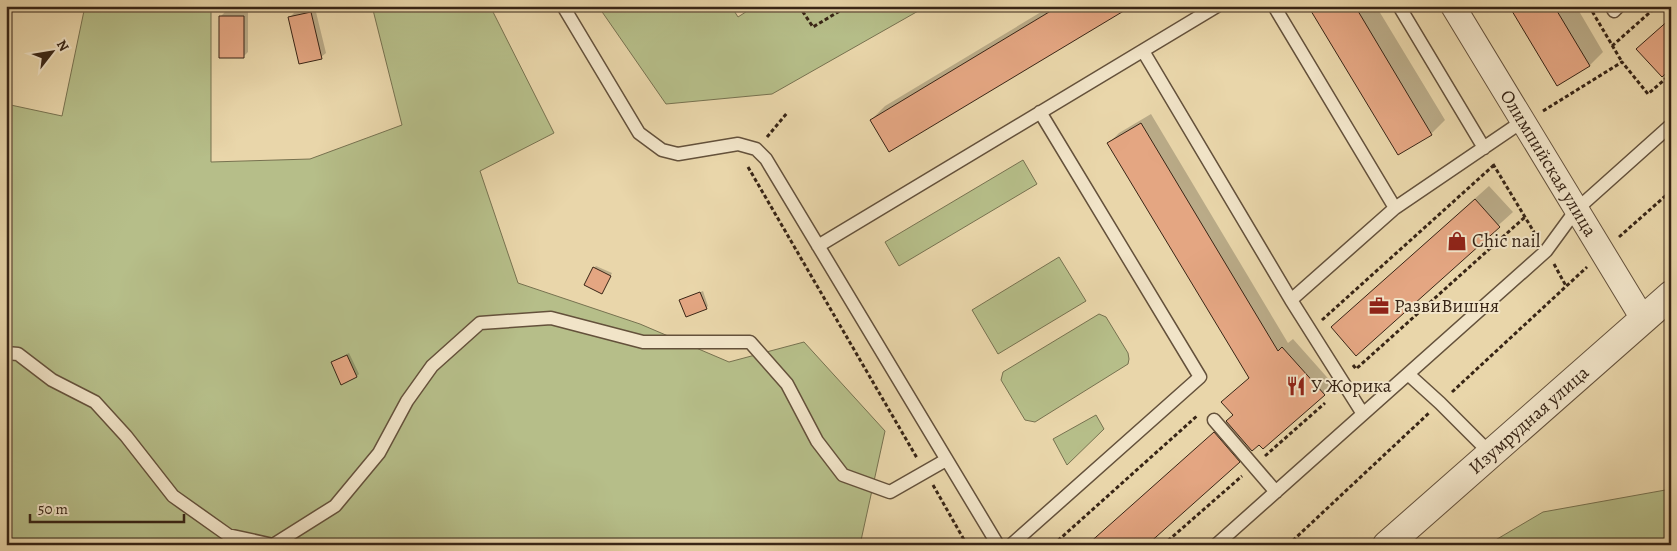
<svg xmlns="http://www.w3.org/2000/svg" width="1677" height="551" viewBox="0 0 1677 551" font-family="Alegreya,serif">
  <style>
    .green { fill: #b6be89; stroke: #777250 }
    .shadow { fill: #0003 }
    .building { fill: #e4a682; stroke: #382516 }
    .lines { fill: none; stroke-linecap: round; stroke-linejoin: round }
    .service-casing { stroke: #64513b; stroke-width: 15 }
    .minor-casing { stroke: #64513b; stroke-width: 26 }
    .tertiary-casing { stroke: #64513b; stroke-width: 30 }
    .path { stroke: #382516; stroke-width: 3; stroke-dasharray: 4 2.5; stroke-linecap: butt }
    .service { stroke: #f1e4c8; stroke-width: 12 }
    .minor { stroke: #f1e4c8; stroke-width: 24 }
    .tertiary { stroke: #f1e4c8; stroke-width: 28 }
    .labels { text-anchor: middle; dominant-baseline: central; stroke-width: 4; stroke-linejoin: round; paint-order: stroke }
    .street-label { font-size: 19px; fill: #382516; stroke: #f1e4c8 }
    .poi-label { font-size: 19px; fill: #382516; stroke: #f1e4c8; text-anchor: start }
  </style>
  <rect width="100%" height="100%" fill="#e9d6aa"/>
  <filter id="stains"><feTurbulence type="fractalNoise" baseFrequency=".004" numOctaves="4"/><feColorMatrix values="0 0 0 0 .2 0 0 0 0 .09 0 0 0 0 .02 0 0 0 .5 -.17"/></filter>
  <radialGradient id="worn" r=".72"><stop offset=".6" stop-color="#630" stop-opacity="0"/><stop offset="1" stop-color="#630" stop-opacity=".3"/></radialGradient>
  <path class="green" d="M 85,6 L 211,6 L 211,162 L 310,159 L 402,125 L 372,6 L 491,8 L 554,133 L 480,171 L 518,283 L 640,324 L 729,362 L 804,342 L 885,431 L 860,545 L 6,545 L 6,104 L 62,116 Z
    M 598,6 L 731,6 L 738,17 L 755,6 L 927,6 L 772,94 L 666,104 Z
    M 1023,160 L 1037,184 L 899,266 L 885,242 Z
    M 1059,257 L 1086,301 L 998,354 L 972,310 Z
    M 1099,314 L 1106,317 L 1128,353 L 1129,359 L 1128,364 L 1035,422 L 1025,420 L 1001,380 L 1003,372 Z
    M 1096,415 L 1104,429 L 1067,465 L 1053,439 Z
    M 1671,489 L 1671,545 L 1487,545 L 1543,512 Z"/>
  <path class="shadow" d="M 1051,6 L 1130,6 L 871,120 L 885,106 Z
    M 1310,6 L 1376,6 L 1445,120 L 1431,134 Z
    M 1510,6 L 1576,6 L 1603,52 L 1590,65 L 1557,85 Z
    M 315,8 L 326,53 L 321,57 L 289,18 L 294,13 Z
    M 225,12 L 248,12 L 248,52 L 244,56 L 220,17 Z
    M 1151,114 L 1288,343 L 1293,339 L 1333,384 L 1324,394 L 1251,449 L 1145,545 L 1087,545 L 1234,415 L 1233,392 L 1250,377 L 1109,143 L 1119,133 Z
    M 1489,186 L 1513,212 L 1356,354 L 1346,314 Z
    M 596,266 L 612,273 L 602,292 L 594,268 Z
    M 703,291 L 708,306 L 706,308 L 683,299 Z
    M 349,353 L 359,374 L 357,376 L 332,362 Z"/>
  <path class="building" d="M 1059,6 L 1132,6 L 889,152 L 870,120 Z
    M 1308,6 L 1355,6 L 1432,135 L 1398,155 Z
    M 1509,6 L 1554,6 L 1590,66 L 1557,86 Z
    M 311,12 L 322,59 L 299,64 L 288,17 Z
    M 219,16 L 244,16 L 244,58 L 219,58 Z
    M 1671,18 L 1671,69 L 1662,77 L 1636,49 Z
    M 1141,123 L 1278,351 L 1282,347 L 1325,395 L 1263,449 L 1259,445 L 1252,451 L 1226,421 L 1233,415 L 1221,402 L 1249,378 L 1107,143 Z
    M 1475,199 L 1500,227 L 1356,356 L 1331,327 Z
    M 593,267 L 611,276 L 602,294 L 584,285 Z
    M 700,292 L 707,309 L 686,317 L 679,300 Z
    M 347,355 L 357,377 L 341,385 L 331,362 Z
    M 1214,432 L 1240,462 L 1147,545 L 1087,545 Z"/>
  <g class="lines">
    <defs>
      <path id="service" d="M 563,6 L 639,133 L 662,150 L 678,154 L 738,144 L 756,149 L 766,159 L 998,545
        M 1274,6 L 1395,208
        M 1399,6 L 1484,148
        M 1611,6 L 1614,11 L 1619,6
        M 1143,51 L 1291,300 L 1363,414
        M 818,246 L 1217,6
        M 1291,300 L 1395,208 L 1523,121
        M 6,353 L 18,354 L 52,380 L 95,402 L 126,436 L 173,496 L 228,535 L 273,545 L 335,506 L 379,453 L 407,401 L 432,366 L 480,323 L 551,318 L 643,342 L 750,342 L 787,384 L 817,441 L 843,475 L 890,492 L 946,460
        M 1408,374 L 1440,403 L 1491,454
        M 1214,420 L 1276,492
        M 1011,545 L 1200,377 L 1040,112
        M 1216,545 L 1546,251 L 1576,210 L 1671,125"/>
      <g id="minor">
        <path id="s1" d="M 1453,6 L 1643,319"/>
      </g>
      <g id="tertiary">
        <path id="s2" d="M 1387,545 L 1671,295"/>
      </g>
    </defs>
    <use href="#service" class="service-casing"/>
    <use href="#minor" class="minor-casing"/>
    <use href="#tertiary" class="tertiary-casing"/>
    <path class="path" d="M 799,6 L 813,27 L 848,6
      M 1589,6 L 1622,62
      M 1612,46 L 1657,6
      M 1543,111 L 1622,62 L 1648,94 L 1671,74
      M 767,137 L 787,113
      M 1493,164 L 1537,237
      M 748,167 L 917,458
      M 1619,237 L 1671,191
      M 1554,264 L 1566,286
      M 1322,320 L 1494,165
      M 1353,365 L 1356,369 L 1525,217
      M 1452,392 L 1587,267
      M 1265,456 L 1325,403
      M 933,485 L 967,545
      M 1053,545 L 1198,415
      M 1163,545 L 1242,476
      M 1288,545 L 1429,413"/>
    <use href="#service" class="service"/>
    <use href="#minor" class="minor"/>
    <use href="#tertiary" class="tertiary"/>
  </g>
  <defs>
    <symbol id="shop-bare" viewBox="-9 -9 18 18"><path d="M-5-2.5h2.3a2.7 3.5 0 0 1 5.4 0H5L5.5 6h-11ZM-1.5-2.5h3a1.5 2.3 0 0 0-3 0Z" fill="#8f2418" stroke="#f1e4c8" stroke-width="2.5" paint-order="stroke"/></symbol>
    <symbol id="office-bare" viewBox="-9 -9 18 18"><path d="M-6-3h4V-5.5h4V-3h4V5H-6ZM-1-4.5V-3h2v-1.5ZM-6 0V1H6V0Z" fill="#8f2418" stroke="#f1e4c8" stroke-width="2.5" paint-order="stroke"/></symbol>
    <symbol id="restaurant-bare" viewBox="-9 -9 18 18"><path d="M-5-6h1v4h1v-4h1v4h1v-4h1v5L-1.5 .5V6h-2V.5L-5-1ZM5-6V6H3V1.5H1.5Q1.5-4 5-6Z" fill="#8f2418" stroke="#f1e4c8" stroke-width="2.5" paint-order="stroke"/></symbol>
  </defs>
  <g fill-rule="evenodd">
    <use href="#shop-bare" x="1443" y="227" width="28" height="28"/>
    <use href="#office-bare" x="1365" y="292" width="28" height="28"/>
    <use href="#restaurant-bare" x="1282" y="372" width="28" height="28"/>
  </g>
  <g class="labels">
    <g class="street-label">
      <text stroke="none"><textPath href="#s1" startOffset="184">Олимпийская улица</textPath></text>
      <text stroke="none"><textPath href="#s2" startOffset="189">Изумрудная улица</textPath></text>
    </g>
    <g class="poi-label">
      <text x="1472" y="241">Chic nail</text>
      <text x="1394" y="306">РазвиВишня</text>
      <text x="1311" y="386">У Жорика</text>
    </g>
  </g>
  <rect width="1677" height="551" fill="none" stroke="#e9d6aa" stroke-width="25"/>
  <rect x="8" y="8" width="1662" height="536" fill="none" stroke="#382516" stroke-width="2.5"/>
  <rect x="12" y="12" width="1652" height="526" fill="none" stroke="#382516"/>
  <g transform="translate(52 52) rotate(59)" stroke="#f1e4c8" stroke-width="4" paint-order="stroke">
  <path d="M0-4L9 19L0 12L-9 19Z" fill="#382516"/>
  <text y="-8" font-size="14" font-weight="bold" text-anchor="middle" fill="#382516">N</text>
  </g>
  <path d="M30 514v8h154v-8" fill="none" stroke="#382516" stroke-width="2.5"/>
  <text x="38" y="514" font-size="15" fill="#382516" stroke="#f1e4c8" stroke-width="4" paint-order="stroke">50 m</text>
  <rect width="100%" height="100%" filter="url(#stains)"/>
  <rect width="100%" height="100%" fill="url(#worn)"/>
</svg>
